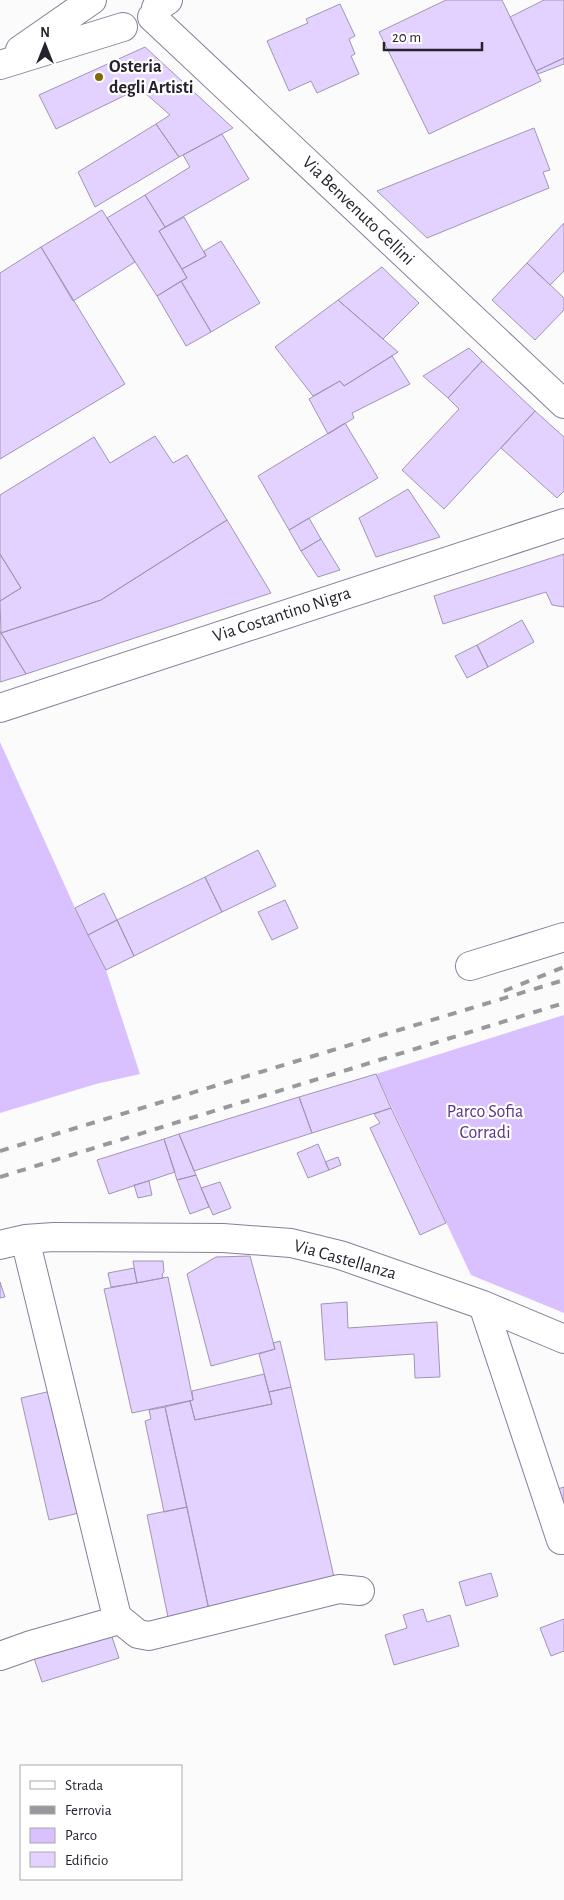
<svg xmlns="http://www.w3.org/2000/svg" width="564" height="1900" viewBox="0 0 564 1900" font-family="'Alegreya Sans',sans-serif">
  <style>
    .green { fill: #d8c1fe }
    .building { fill: #e3d2ff; stroke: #a196b2 }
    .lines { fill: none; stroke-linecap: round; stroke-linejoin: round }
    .minor-casing { stroke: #887e99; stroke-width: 30 }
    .minor { stroke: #fff; stroke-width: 28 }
    .rail { stroke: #99989d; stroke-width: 4; stroke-dasharray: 9 9; stroke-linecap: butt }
    .poi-dot { fill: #826901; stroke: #fff; stroke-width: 2 }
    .labels { text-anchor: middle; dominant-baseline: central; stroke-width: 4.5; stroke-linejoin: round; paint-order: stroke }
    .poi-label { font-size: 18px; font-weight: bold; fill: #27232e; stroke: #fff; text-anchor: start }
    .street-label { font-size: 18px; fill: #27232e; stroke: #fff }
    .park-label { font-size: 18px; fill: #5a3387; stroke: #fff }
  </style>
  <rect width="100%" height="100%" fill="#fbfbfb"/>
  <path class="green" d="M 0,742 L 75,908 L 106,970 L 140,1074 L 96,1084 L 0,1113 Z
    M 564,1015 L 564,1313 L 471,1275 L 376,1074 Z"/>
  <path class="building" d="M 446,0 L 502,0 L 541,81 L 429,134 L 379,32 Z
    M 544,0 L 564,0 L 564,58 L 536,71 L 510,17 Z
    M 340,4 L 355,36 L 349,39 L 355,54 L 351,56 L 359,74 L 317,93 L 311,81 L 289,91 L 267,41 L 308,23 L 306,19 Z
    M 145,47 L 233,128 L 179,157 L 156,124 L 170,115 L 144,92 L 136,90 L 56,129 L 39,95 Z
    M 564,58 L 564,64 L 538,74 L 536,71 Z
    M 156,124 L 179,157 L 95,207 L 78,172 Z
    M 534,128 L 550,170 L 543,172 L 549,188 L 427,238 L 377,191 Z
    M 222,134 L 249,179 L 165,227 L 145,195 L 190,167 L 183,155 Z
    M 145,195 L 165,227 L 159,231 L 187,278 L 157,296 L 107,218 Z
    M 102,210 L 135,262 L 73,301 L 41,247 Z
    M 184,217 L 206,256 L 182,269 L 159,231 Z
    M 564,223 L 564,271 L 550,285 L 527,263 Z
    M 221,241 L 260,303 L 211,332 L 181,281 L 187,278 L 182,269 L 206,256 L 204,251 Z
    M 41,247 L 125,384 L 0,459 L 0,273 Z
    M 527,263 L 564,298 L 564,310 L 535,340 L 492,300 Z
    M 382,267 L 419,303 L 383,339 L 338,300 Z
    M 181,281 L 211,332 L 186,346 L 157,296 Z
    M 338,300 L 398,352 L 344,386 L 340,381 L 313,396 L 275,347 Z
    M 469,348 L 482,361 L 448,398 L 423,376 Z
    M 392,356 L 410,384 L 352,413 L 354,418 L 328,434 L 309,399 L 340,381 L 344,386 Z
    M 482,361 L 535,411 L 444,509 L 402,470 L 459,409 L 448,398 Z
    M 535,411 L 564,437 L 564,491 L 557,498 L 501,448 Z
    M 345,423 L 378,478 L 289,530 L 258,476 Z
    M 155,436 L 173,463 L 187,455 L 227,520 L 101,600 L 1,633 L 0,601 L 21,588 L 0,554 L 0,495 L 94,437 L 110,463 Z
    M 408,489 L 440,537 L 376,557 L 359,518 Z
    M 309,518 L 321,539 L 301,551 L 289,530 Z
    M 227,520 L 271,593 L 26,674 L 1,633 L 101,600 Z
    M 321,539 L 340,570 L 318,577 L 301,551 Z
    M 0,554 L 21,588 L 0,601 Z
    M 564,554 L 564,607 L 552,605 L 546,592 L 443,624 L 434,596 Z
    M 522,620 L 534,642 L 488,667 L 477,645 Z
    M 0,631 L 26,674 L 0,682 Z
    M 477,645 L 488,667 L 467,678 L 455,656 Z
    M 258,850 L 276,886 L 222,912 L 205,877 Z
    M 205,877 L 222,912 L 134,956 L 117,920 Z
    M 104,893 L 117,920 L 88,935 L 75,908 Z
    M 285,900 L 298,928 L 272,940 L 258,912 Z
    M 117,920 L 134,956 L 106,970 L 88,935 Z
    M 376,1074 L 391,1108 L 312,1133 L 299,1097 Z
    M 299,1097 L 312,1133 L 194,1171 L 179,1134 Z
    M 391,1108 L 446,1223 L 420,1235 L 370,1128 L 380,1123 L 374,1114 Z
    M 179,1134 L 196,1175 L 177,1180 L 164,1139 Z
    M 164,1139 L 175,1172 L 109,1194 L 97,1160 Z
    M 318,1144 L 329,1170 L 308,1178 L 297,1153 Z
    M 338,1157 L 341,1165 L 329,1170 L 325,1162 Z
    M 196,1175 L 209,1207 L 190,1214 L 177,1180 Z
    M 149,1181 L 152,1195 L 138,1198 L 134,1185 Z
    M 220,1182 L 231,1208 L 213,1215 L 201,1188 Z
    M 250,1256 L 275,1349 L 211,1366 L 187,1274 L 216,1257 Z
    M 133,1261 L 163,1261 L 164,1272 L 162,1274 L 163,1278 L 137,1283 Z
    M 134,1268 L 137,1283 L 111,1287 L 108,1273 Z
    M 168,1277 L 193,1400 L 132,1413 L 104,1289 Z
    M 0,1282 L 5,1297 L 0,1298 Z
    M 347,1302 L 348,1328 L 437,1322 L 440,1377 L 415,1378 L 414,1354 L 325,1360 L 321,1304 Z
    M 280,1341 L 291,1387 L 269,1392 L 259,1354 L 275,1349 L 273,1343 Z
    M 264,1374 L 272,1404 L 195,1420 L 190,1401 L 193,1400 L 192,1391 Z
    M 291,1387 L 334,1577 L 209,1610 L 165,1407 L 190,1401 L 195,1420 L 272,1404 L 269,1392 Z
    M 51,1391 L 79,1513 L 49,1520 L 21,1398 Z
    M 165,1407 L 187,1507 L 164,1512 L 145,1421 L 151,1419 L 149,1410 Z
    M 564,1487 L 564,1516 L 554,1490 Z
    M 187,1507 L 209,1610 L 169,1622 L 147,1515 Z
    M 491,1573 L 498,1596 L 466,1606 L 459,1582 Z
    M 423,1609 L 427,1622 L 450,1615 L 459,1646 L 394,1665 L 385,1635 L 407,1628 L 403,1615 Z
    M 564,1619 L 564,1651 L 551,1656 L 540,1628 Z
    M 109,1628 L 119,1658 L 42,1682 L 32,1652 Z"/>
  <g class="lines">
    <defs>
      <path id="minor" d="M 156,8 L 168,0
        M 152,17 L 564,404
        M 20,50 L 92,0
        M 0,65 L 123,27
        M 0,708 L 564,523
        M 470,966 L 564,937
        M 0,1245 L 25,1239 L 54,1237 L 223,1238 L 291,1243 L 340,1255 L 483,1305 L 564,1339
        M 483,1305 L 561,1540
        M 117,1617 L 138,1634 L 149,1636 L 339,1589 L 360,1591
        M 0,1656 L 31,1645 L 112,1622 L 117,1617 L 25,1239"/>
    </defs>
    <use href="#minor" class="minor-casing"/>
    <use href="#minor" class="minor"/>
    <path class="rail" d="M 504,991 L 564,967
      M 0,1151 L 564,980
      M 0,1177 L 564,1003"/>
  </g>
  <circle class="poi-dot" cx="99" cy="77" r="5"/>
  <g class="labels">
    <g class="poi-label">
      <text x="109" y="67">Osteria<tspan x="109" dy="21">degli Artisti</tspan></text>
    </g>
    <g class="street-label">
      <text transform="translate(358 211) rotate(44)">Via Benvenuto Cellini</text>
      <text transform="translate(282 615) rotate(-18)">Via Costantino Nigra</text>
      <text transform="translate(345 1260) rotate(16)">Via Castellanza</text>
    </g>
    <g class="park-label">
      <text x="485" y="1112">Parco Sofia<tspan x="485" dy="21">Corradi</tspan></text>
    </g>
  </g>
  <rect x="20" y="1765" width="162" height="115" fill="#ffffff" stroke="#a9a7ab"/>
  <rect x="30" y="1781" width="25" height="8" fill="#ffffff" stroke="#a9a7ab"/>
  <text x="65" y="1790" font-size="15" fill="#27232e">Strada</text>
  <rect x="30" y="1806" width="25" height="8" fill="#99989d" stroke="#a9a7ab"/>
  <text x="65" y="1815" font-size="15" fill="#27232e">Ferrovia</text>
  <rect x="30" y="1828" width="25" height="15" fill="#d8c1fe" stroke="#a9a7ab"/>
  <text x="65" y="1840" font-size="15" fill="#27232e">Parco</text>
  <rect x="30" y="1852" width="25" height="15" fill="#e3d2ff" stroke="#a9a7ab"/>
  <text x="65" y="1865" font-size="15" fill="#27232e">Edificio</text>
  <g transform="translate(45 45)" stroke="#ffffff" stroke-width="4" paint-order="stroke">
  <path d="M0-4L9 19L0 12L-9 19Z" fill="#27232e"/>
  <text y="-8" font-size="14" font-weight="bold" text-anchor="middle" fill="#27232e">N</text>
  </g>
  <path d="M384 42v8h98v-8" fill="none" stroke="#27232e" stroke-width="2.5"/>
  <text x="392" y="42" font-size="15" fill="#27232e" stroke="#ffffff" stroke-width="4" paint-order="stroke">20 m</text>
</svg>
